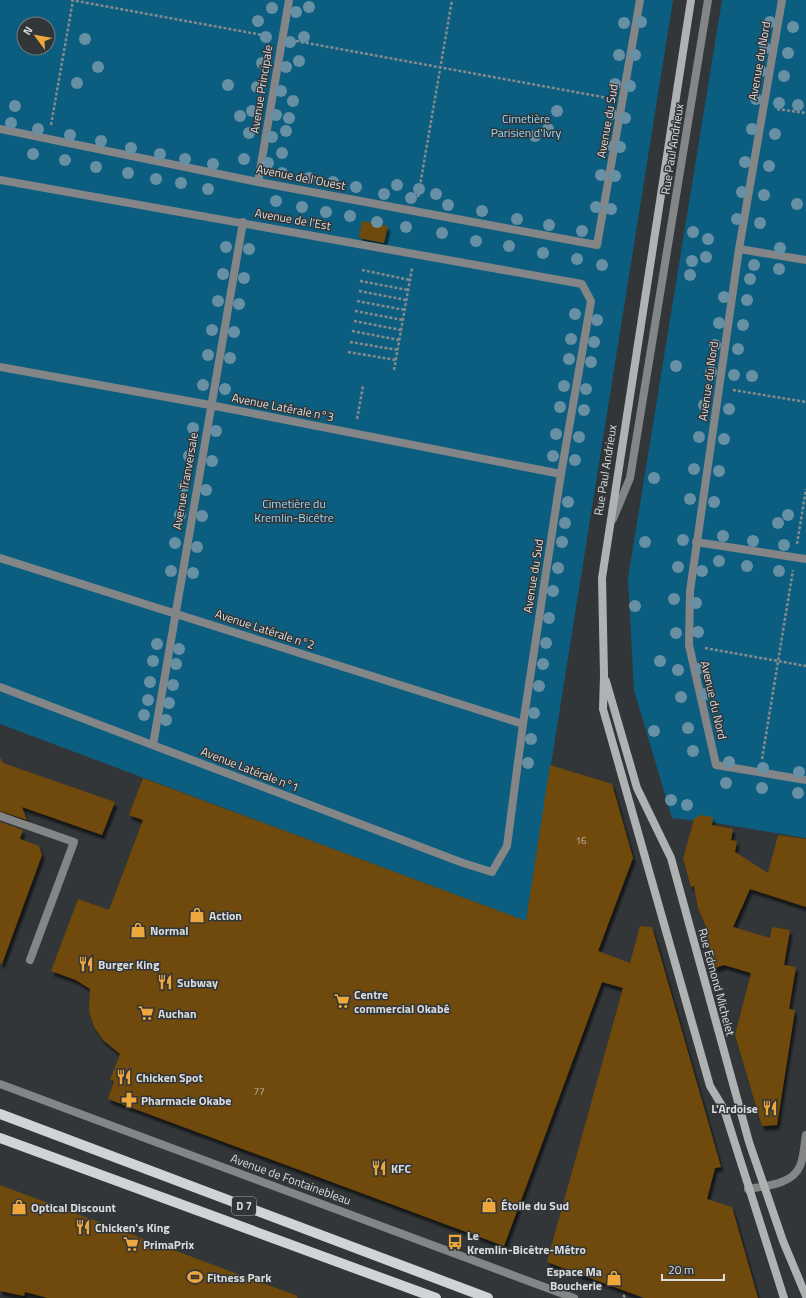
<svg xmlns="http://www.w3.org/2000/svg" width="806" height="1298" viewBox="0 0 806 1298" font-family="'Titillium Web',sans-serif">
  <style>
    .green { fill: #0c5e80; fill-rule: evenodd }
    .building { fill: #704908; filter: url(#shadow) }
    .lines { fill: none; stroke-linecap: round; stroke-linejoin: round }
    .path { stroke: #878a8c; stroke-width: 2.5; stroke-dasharray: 3 2; stroke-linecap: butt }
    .lane { stroke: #838586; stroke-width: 8 }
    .street { stroke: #838586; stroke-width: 8 }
    .secondary { stroke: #aeb2b3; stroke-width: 8 }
    .primary { stroke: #d0d4d7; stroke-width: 10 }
    .tree { fill: #6890a5 }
    .labels { text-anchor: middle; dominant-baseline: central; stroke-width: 3; stroke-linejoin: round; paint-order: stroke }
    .number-label { font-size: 10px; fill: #c0b7a8 }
    .shield { fill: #323638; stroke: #a8aaac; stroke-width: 1 }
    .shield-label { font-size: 11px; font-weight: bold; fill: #dadcde }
    .street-label { font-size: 12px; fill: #dadcde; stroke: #323638 }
    .park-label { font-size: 12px; fill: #95d9fe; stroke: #323638 }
    .poi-label { font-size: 12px; font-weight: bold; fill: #dadcde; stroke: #323638; text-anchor: start }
  </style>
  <defs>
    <filter id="shadow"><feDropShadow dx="2.5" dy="4.5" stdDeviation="1" flood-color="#0009"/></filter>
  </defs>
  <rect width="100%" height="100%" fill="#323638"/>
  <path class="green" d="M 0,0 L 673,0 L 526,921 L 0,724 ZM 24,24 L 48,24 L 48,48 L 24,48 Z
    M 722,0 L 806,0 L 806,838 L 716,823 L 672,818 L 634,690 L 628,578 Z"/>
  <path class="building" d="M 362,221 L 388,226 L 384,243 L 359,238 Z
    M 0,757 L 3,763 L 115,802 L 102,835 L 22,807 L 27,820 L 0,811 Z
    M 550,765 L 612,784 L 633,858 L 598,951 L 630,963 L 640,926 L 652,927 L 721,1167 L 715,1168 L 707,1199 L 732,1207 L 758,1298 L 644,1298 L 547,1262 L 623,988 L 602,982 L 504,1246 L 108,1099 L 114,1081 L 110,1080 L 120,1054 L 103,1040 L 94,1027 L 89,1011 L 90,989 L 76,980 L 51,971 L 78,899 L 109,910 L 143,820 L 129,815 L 143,778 L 526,921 Z
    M 700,815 L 713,817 L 712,825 L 733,829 L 731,840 L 737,841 L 735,852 L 768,873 L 778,835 L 806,839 L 806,907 L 750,889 L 733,927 L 770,938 L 772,927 L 790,930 L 784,965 L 796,967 L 789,1009 L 795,1010 L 777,1125 L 762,1126 L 735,1035 L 751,973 L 724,965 L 715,968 L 706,935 L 709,934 L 698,908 L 694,886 L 691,887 L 683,859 L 694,819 Z
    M 0,822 L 23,830 L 20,839 L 39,846 L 42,855 L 2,964 L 0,963 Z
    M 0,1185 L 227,1270 L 298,1296 L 297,1298 L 48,1298 L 25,1292 L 24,1296 L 0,1291 Z"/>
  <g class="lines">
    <path class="path" d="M 71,0 L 268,36
      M 296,41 L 608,98
      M 777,109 L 806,113
      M 51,125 L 73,0
      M 418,197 L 452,0
      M 362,270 L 410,280
      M 360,281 L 408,290
      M 359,291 L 406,300
      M 357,301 L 405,310
      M 355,311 L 403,320
      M 354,321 L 401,330
      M 352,331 L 399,340
      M 350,342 L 398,350
      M 348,352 L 396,360
      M 394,370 L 412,268
      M 733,390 L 806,402
      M 357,419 L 363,386
      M 797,544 L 806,489
      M 705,648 L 806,666
      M 762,759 L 793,570
      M 623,1295 L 626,1298"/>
    <path class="lane" d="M 782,0 L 739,249 L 690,591 L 689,645 L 716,765 L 806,780
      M 0,129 L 258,182 L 597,245 L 640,0
      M 0,180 L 582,284 L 591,301 L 561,474 L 523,724 L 507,846 L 492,872 L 463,863 L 0,687
      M 258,182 L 289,0
      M 739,249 L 806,260
      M 0,367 L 210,405 L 561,474
      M 613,519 L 630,478 L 708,0
      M 696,542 L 806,559
      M 0,558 L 523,724
      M 153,745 L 243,222
      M 0,1084 L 574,1298"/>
    <path class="street" d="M 0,816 L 74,842 L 30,960
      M 748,1189 C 765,1186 792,1185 800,1166 C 804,1157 804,1145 806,1135"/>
    <path class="secondary" d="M 691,0 L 602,578 L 604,675 L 603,709 L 710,1086 L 724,1109 L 784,1298
      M 606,681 L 637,788 L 671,858 L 749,1142 L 783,1241 L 806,1296"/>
    <path class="primary" d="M 0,1114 L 488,1298
      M 0,1138 L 436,1298"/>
  </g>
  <g class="tree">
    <circle cx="309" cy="7" r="6"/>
    <circle cx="272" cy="8" r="6"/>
    <circle cx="296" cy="12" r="6"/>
    <circle cx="258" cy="21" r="6"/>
    <circle cx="641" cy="22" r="6"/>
    <circle cx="770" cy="22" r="6"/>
    <circle cx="624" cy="23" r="6"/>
    <circle cx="793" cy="27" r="6"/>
    <circle cx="266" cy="37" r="6"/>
    <circle cx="304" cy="37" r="6"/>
    <circle cx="85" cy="39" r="6"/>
    <circle cx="290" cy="42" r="6"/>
    <circle cx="765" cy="48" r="6"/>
    <circle cx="788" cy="53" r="6"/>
    <circle cx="619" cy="55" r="6"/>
    <circle cx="635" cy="55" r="6"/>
    <circle cx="299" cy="61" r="6"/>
    <circle cx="262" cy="63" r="6"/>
    <circle cx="98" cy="67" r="6"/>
    <circle cx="286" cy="67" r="6"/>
    <circle cx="761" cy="71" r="6"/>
    <circle cx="784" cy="76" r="6"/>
    <circle cx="77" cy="83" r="6"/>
    <circle cx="615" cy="84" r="6"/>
    <circle cx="228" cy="85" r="6"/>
    <circle cx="630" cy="86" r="6"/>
    <circle cx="257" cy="87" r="6"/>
    <circle cx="281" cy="91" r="6"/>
    <circle cx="756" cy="99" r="6"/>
    <circle cx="293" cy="101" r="6"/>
    <circle cx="779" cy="103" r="6"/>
    <circle cx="798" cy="105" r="6"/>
    <circle cx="15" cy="106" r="6"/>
    <circle cx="252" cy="111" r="6"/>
    <circle cx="557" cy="111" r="6"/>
    <circle cx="611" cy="114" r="6"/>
    <circle cx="276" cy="115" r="6"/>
    <circle cx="240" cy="116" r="6"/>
    <circle cx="289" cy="118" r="6"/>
    <circle cx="625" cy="118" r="6"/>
    <circle cx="11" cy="123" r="6"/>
    <circle cx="38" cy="129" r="6"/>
    <circle cx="548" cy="129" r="6"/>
    <circle cx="752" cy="129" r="6"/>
    <circle cx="286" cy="131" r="6"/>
    <circle cx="249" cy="133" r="6"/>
    <circle cx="775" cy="134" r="6"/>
    <circle cx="70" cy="135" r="6"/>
    <circle cx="535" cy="136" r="6"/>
    <circle cx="272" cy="137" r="6"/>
    <circle cx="101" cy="141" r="6"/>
    <circle cx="606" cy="145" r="6"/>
    <circle cx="620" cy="147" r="6"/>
    <circle cx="131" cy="148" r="6"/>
    <circle cx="282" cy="153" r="6"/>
    <circle cx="33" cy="154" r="6"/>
    <circle cx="160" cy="154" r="6"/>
    <circle cx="185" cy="159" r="6"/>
    <circle cx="244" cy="159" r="6"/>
    <circle cx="65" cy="160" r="6"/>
    <circle cx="745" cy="162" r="6"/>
    <circle cx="268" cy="163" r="6"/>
    <circle cx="213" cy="164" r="6"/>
    <circle cx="769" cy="166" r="6"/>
    <circle cx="96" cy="167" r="6"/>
    <circle cx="128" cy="173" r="6"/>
    <circle cx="282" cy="173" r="6"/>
    <circle cx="601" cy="175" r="6"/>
    <circle cx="615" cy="176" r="6"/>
    <circle cx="309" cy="178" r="6"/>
    <circle cx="156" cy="179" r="6"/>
    <circle cx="333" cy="182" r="6"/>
    <circle cx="181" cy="183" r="6"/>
    <circle cx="397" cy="185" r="6"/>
    <circle cx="356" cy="187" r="6"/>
    <circle cx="208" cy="189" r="6"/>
    <circle cx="419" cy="189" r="6"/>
    <circle cx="742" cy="192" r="6"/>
    <circle cx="384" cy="194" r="6"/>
    <circle cx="436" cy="194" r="6"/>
    <circle cx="764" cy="195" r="6"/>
    <circle cx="411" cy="198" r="6"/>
    <circle cx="276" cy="201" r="6"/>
    <circle cx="797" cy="204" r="6"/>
    <circle cx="448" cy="205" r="6"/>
    <circle cx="302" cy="207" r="6"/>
    <circle cx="596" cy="207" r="6"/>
    <circle cx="611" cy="209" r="6"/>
    <circle cx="482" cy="211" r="6"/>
    <circle cx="326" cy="212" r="6"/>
    <circle cx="350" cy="216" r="6"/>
    <circle cx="517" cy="219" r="6"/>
    <circle cx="737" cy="219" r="6"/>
    <circle cx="377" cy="222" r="6"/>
    <circle cx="760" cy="223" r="6"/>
    <circle cx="549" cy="225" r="6"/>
    <circle cx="406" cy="227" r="6"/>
    <circle cx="582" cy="231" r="6"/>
    <circle cx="693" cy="232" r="6"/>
    <circle cx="442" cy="233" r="6"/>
    <circle cx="708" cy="239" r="6"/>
    <circle cx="476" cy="241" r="6"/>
    <circle cx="509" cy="246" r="6"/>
    <circle cx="226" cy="247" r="6"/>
    <circle cx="780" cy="248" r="6"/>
    <circle cx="249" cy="249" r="6"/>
    <circle cx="543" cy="253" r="6"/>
    <circle cx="706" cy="257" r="6"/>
    <circle cx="577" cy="259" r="6"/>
    <circle cx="692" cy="261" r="6"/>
    <circle cx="602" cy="265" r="6"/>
    <circle cx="754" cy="265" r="6"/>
    <circle cx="779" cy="269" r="6"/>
    <circle cx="223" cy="274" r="6"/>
    <circle cx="690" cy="275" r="6"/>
    <circle cx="244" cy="278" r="6"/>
    <circle cx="750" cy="279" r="6"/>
    <circle cx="724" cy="297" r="6"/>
    <circle cx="747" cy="300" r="6"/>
    <circle cx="218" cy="301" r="6"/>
    <circle cx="239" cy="304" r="6"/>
    <circle cx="575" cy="314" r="6"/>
    <circle cx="597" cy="320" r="6"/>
    <circle cx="719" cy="323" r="6"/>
    <circle cx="743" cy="325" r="6"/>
    <circle cx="212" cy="330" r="6"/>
    <circle cx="234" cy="332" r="6"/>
    <circle cx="571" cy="339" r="6"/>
    <circle cx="594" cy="342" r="6"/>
    <circle cx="715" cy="345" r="6"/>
    <circle cx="738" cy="349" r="6"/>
    <circle cx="208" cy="355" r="6"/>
    <circle cx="230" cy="358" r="6"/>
    <circle cx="569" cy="359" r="6"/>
    <circle cx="591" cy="362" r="6"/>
    <circle cx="676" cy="366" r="6"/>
    <circle cx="711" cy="372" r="6"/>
    <circle cx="734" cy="375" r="6"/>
    <circle cx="752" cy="376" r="6"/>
    <circle cx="203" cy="385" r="6"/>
    <circle cx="564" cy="386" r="6"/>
    <circle cx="225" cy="389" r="6"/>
    <circle cx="586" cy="389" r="6"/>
    <circle cx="704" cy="405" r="6"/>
    <circle cx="560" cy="407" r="6"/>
    <circle cx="729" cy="409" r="6"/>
    <circle cx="584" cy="410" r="6"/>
    <circle cx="193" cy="428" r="6"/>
    <circle cx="216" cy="431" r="6"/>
    <circle cx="556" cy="434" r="6"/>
    <circle cx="579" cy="437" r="6"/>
    <circle cx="699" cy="437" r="6"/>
    <circle cx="724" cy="439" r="6"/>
    <circle cx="189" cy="456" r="6"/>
    <circle cx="553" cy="456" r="6"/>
    <circle cx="575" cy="460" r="6"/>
    <circle cx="212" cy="461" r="6"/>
    <circle cx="694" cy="469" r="6"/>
    <circle cx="719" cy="471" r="6"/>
    <circle cx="654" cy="478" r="6"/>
    <circle cx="184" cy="486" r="6"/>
    <circle cx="206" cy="490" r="6"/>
    <circle cx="690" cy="499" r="6"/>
    <circle cx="568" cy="502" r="6"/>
    <circle cx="714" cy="502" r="6"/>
    <circle cx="180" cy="515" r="6"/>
    <circle cx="788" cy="515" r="6"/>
    <circle cx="202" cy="516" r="6"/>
    <circle cx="565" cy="523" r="6"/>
    <circle cx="778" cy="523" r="6"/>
    <circle cx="723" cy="536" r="6"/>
    <circle cx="683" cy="540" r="6"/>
    <circle cx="753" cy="541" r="6"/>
    <circle cx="562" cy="542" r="6"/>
    <circle cx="645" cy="542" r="6"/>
    <circle cx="175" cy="543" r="6"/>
    <circle cx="784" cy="545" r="6"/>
    <circle cx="197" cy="547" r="6"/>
    <circle cx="719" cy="561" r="6"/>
    <circle cx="747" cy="566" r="6"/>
    <circle cx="678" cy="567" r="6"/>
    <circle cx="558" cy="568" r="6"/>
    <circle cx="171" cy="571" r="6"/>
    <circle cx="702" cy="571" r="6"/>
    <circle cx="779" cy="571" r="6"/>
    <circle cx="193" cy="573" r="6"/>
    <circle cx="553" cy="591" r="6"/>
    <circle cx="674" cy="599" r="6"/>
    <circle cx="696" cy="603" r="6"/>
    <circle cx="635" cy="606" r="6"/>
    <circle cx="549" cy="618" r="6"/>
    <circle cx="698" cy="632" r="6"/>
    <circle cx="676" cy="633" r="6"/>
    <circle cx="546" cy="643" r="6"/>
    <circle cx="157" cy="644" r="6"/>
    <circle cx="179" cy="649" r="6"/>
    <circle cx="153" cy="661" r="6"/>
    <circle cx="660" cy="661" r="6"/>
    <circle cx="176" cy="664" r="6"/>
    <circle cx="543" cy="664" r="6"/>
    <circle cx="701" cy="668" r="6"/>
    <circle cx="678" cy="670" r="6"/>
    <circle cx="150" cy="682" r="6"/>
    <circle cx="173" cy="685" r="6"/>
    <circle cx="539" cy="686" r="6"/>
    <circle cx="705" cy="694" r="6"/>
    <circle cx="681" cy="697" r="6"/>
    <circle cx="148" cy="700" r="6"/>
    <circle cx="169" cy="703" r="6"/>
    <circle cx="534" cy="713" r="6"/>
    <circle cx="144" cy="715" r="6"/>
    <circle cx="166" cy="720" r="6"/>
    <circle cx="688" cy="728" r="6"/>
    <circle cx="654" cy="731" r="6"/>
    <circle cx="531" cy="739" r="6"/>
    <circle cx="693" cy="751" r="6"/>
    <circle cx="729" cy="762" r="6"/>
    <circle cx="528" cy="763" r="6"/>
    <circle cx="763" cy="768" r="6"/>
    <circle cx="799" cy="772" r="6"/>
    <circle cx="726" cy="783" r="6"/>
    <circle cx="762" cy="788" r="6"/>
    <circle cx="798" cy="793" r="6"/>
    <circle cx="671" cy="800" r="6"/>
    <circle cx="687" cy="805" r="6"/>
  </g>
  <defs>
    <symbol id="shop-bare" viewBox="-9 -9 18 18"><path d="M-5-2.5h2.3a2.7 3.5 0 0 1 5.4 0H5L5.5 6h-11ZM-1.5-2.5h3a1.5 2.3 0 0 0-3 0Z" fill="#eea73d" stroke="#323638" stroke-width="2.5" paint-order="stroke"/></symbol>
    <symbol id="restaurant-bare" viewBox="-9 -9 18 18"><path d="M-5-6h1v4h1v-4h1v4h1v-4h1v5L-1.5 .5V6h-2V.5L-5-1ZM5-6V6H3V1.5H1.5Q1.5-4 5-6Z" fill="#eea73d" stroke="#323638" stroke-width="2.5" paint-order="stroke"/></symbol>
    <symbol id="supermarket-bare" viewBox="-9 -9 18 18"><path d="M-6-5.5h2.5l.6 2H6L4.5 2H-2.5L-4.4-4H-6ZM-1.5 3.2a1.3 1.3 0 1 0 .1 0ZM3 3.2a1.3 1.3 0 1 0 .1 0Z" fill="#eea73d" stroke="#323638" stroke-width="2.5" paint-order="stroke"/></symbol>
    <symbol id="pharmacy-bare" viewBox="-9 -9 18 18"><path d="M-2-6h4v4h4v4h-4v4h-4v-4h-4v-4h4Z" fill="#eea73d" stroke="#323638" stroke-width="2.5" paint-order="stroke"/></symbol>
    <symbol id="bus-bare" viewBox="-9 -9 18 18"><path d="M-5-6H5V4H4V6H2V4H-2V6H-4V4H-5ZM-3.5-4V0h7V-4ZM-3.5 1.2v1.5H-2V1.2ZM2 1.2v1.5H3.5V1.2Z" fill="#eea73d" stroke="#323638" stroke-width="2.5" paint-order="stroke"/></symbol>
    <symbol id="stadium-bare" viewBox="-9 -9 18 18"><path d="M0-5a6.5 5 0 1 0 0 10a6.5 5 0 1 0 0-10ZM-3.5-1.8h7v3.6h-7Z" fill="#eea73d" stroke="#323638" stroke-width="2.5" paint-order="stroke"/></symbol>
  </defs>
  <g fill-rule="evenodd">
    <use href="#shop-bare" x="186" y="904" width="22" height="22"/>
    <use href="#shop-bare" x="127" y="919" width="22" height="22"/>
    <use href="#restaurant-bare" x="75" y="953" width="22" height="22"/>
    <use href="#restaurant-bare" x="154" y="971" width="22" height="22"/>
    <use href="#supermarket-bare" x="331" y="990" width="22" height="22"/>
    <use href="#supermarket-bare" x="135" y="1002" width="22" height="22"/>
    <use href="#restaurant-bare" x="113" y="1066" width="22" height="22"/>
    <use href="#pharmacy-bare" x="118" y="1089" width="22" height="22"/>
    <use href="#restaurant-bare" x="759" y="1097" width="22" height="22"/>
    <use href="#restaurant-bare" x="368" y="1157" width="22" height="22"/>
    <use href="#shop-bare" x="478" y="1194" width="22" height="22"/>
    <use href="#shop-bare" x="8" y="1196" width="22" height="22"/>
    <use href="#restaurant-bare" x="72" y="1216" width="22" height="22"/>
    <use href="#bus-bare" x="444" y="1231" width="22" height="22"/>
    <use href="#supermarket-bare" x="120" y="1233" width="22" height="22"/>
    <use href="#stadium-bare" x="184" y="1266" width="22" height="22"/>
    <use href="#shop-bare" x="603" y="1267" width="22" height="22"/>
  </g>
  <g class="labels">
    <g class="number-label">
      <text x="581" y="840">16</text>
      <text x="259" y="1091">77</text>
    </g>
    <rect class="shield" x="232" y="1197" width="24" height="18" rx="3"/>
    <g class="shield-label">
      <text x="244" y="1206">D 7</text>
    </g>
    <g class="street-label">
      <text transform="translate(759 61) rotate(-80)">Avenue du Nord</text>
      <text transform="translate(261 89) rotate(-81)">Avenue Principale</text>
      <text transform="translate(607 121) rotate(-80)">Avenue du Sud</text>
      <text transform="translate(672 149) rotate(-81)">Rue Paul Andrieux</text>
      <text transform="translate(301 177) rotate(11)">Avenue de l'Ouest</text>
      <text transform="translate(293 219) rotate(10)">Avenue de l'Est</text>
      <text transform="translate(708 381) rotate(-82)">Avenue du Nord</text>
      <text transform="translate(283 407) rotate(11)">Avenue Latérale n°3</text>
      <text transform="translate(605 470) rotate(-81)">Rue Paul Andrieux</text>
      <text transform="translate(185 481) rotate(-80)">Avenue Tranversale</text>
      <text transform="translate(533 576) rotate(-81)">Avenue du Sud</text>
      <text transform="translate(265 629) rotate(18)">Avenue Latérale n°2</text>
      <text transform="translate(714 700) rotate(77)">Avenue du Nord</text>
      <text transform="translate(250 769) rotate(21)">Avenue Latérale n°1</text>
      <text transform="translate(717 982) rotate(75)">Rue Edmond Michelet</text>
      <text transform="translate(291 1179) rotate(20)">Avenue de Fontainebleau</text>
    </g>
    <g class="park-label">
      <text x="526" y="118">Cimetière<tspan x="526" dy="14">Parisien d'Ivry</tspan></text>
      <text x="294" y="503">Cimetière du<tspan x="294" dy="14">Kremlin-Bicêtre</tspan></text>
    </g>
    <g class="poi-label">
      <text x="209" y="915">Action</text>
      <text x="150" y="930">Normal</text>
      <text x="98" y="964">Burger King</text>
      <text x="177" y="982">Subway</text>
      <text x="354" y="994">Centre<tspan x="354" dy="14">commercial Okabé</tspan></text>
      <text x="158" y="1013">Auchan</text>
      <text x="136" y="1077">Chicken Spot</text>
      <text x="141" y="1100">Pharmacie Okabe</text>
      <text x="758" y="1108" text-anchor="end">L'Ardoise</text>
      <text x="391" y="1168">KFC</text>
      <text x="501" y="1205">Étoile du Sud</text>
      <text x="31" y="1207">Optical Discount</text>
      <text x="95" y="1227">Chicken's King</text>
      <text x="467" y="1235">Le<tspan x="467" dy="14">Kremlin-Bicêtre-Métro</tspan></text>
      <text x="143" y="1244">PrimaPrix</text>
      <text x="602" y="1271" text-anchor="end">Espace Ma<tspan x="602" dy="14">Boucherie</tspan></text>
      <text x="207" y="1277">Fitness Park</text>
    </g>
  </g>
  <g transform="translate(36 36) rotate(302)"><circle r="19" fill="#323638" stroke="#75787a"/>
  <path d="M0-3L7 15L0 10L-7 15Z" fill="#eea73d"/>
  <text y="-6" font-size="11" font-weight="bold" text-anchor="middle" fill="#dadcde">N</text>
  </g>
  <path d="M662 1274v6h62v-6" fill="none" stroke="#dadcde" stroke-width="2"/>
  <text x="668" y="1274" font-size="12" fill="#dadcde" stroke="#323638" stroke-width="3" paint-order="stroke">20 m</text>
</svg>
